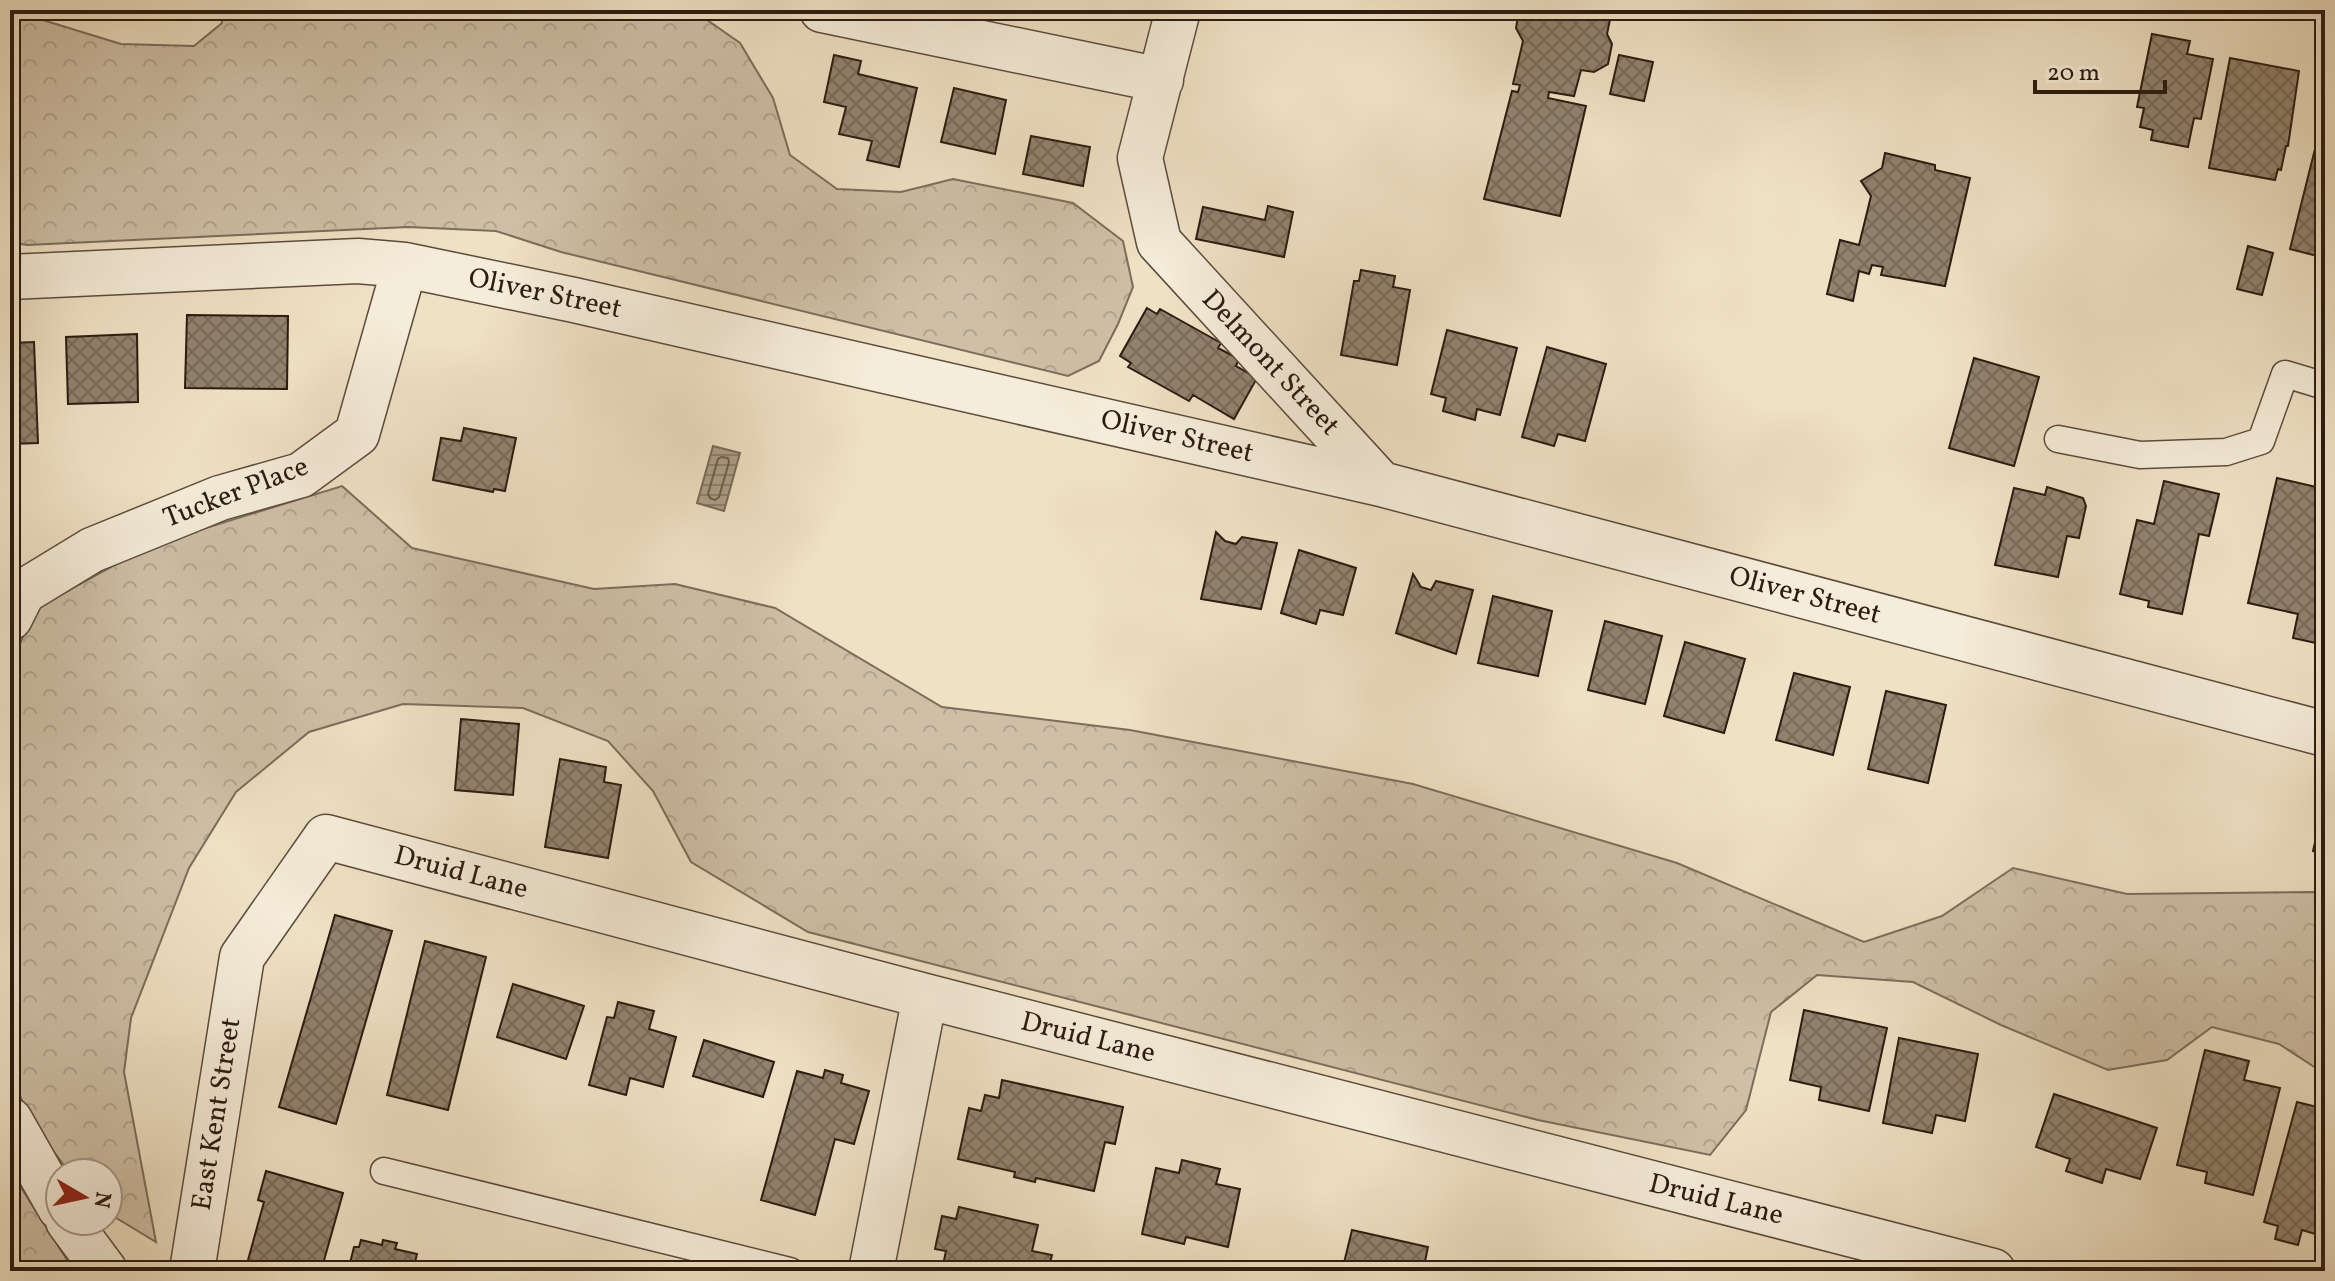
<svg xmlns="http://www.w3.org/2000/svg" width="2335" height="1281" viewBox="0 0 2335 1281" font-family="Vollkorn,serif">
  <style>
    .forest { fill: url(#forest-crowns); stroke: #7c6d5c; stroke-width: 2 }
    .water { fill: url(#water-rules); stroke: #786a58; stroke-width: 2 }
    .lines { fill: none; stroke-linecap: round; stroke-linejoin: round }
    .shore { stroke: #6c5c4c; stroke-width: 2 }
    .building { fill: url(#building-cross-hatch); stroke: #2b1b11; stroke-width: 2 }
    .service-casing { stroke: #5c4c3e; stroke-width: 29 }
    .minor-casing { stroke: #5c4c3e; stroke-width: 47 }
    .service { stroke: #f5ecd9; stroke-width: 26 }
    .minor { stroke: #f5ecd9; stroke-width: 44 }
    .labels { text-anchor: middle; dominant-baseline: central; stroke-width: 6; stroke-linejoin: round; paint-order: stroke }
    .street-label { font-size: 28px; fill: #2b1b11; stroke: #f5ecd9 }
  </style>
  <defs>
    <pattern id="forest-crowns" width="20" height="18" patternUnits="userSpaceOnUse" patternTransform="scale(2)"><rect width="20" height="18" fill="#cebfa6"/><path d="M2 6a3 3 0 1 1 6 0M12 15a3 3 0 1 1 6 0" fill="none" stroke="#b1a48e"/></pattern>
    <pattern id="water-rules" width="6" height="5" patternUnits="userSpaceOnUse" patternTransform="scale(2)"><rect width="6" height="5" fill="#ac9e87"/><path d="M0 2.5h6" fill="none" stroke="#8c806d"/></pattern>
    <pattern id="building-cross-hatch" width="8" height="8" patternUnits="userSpaceOnUse" patternTransform="scale(2)"><rect width="8" height="8" fill="#91826e"/><path d="M0 0l8 8M0 8l8-8" fill="none" stroke="#776a59"/></pattern>
  </defs>
  <rect width="100%" height="100%" fill="#efe1c4"/>
  <filter id="stains"><feTurbulence type="fractalNoise" baseFrequency=".0025" numOctaves="4"/><feColorMatrix values="0 0 0 0 .2 0 0 0 0 .09 0 0 0 0 .02 0 0 0 .5 -.17"/></filter>
  <radialGradient id="worn" r=".72"><stop offset=".6" stop-color="#630" stop-opacity="0"/><stop offset="1" stop-color="#630" stop-opacity=".3"/></radialGradient>
  <path class="forest" d="M 10,10 L 121,44 L 194,46 L 222,23 L 221,10 L 693,10 L 740,43 L 773,98 L 790,155 L 837,189 L 901,192 L 953,179 L 1073,203 L 1123,241 L 1133,287 L 1118,324 L 1099,361 L 1068,376 L 561,252 L 496,231 L 408,227 L 27,245 L 10,242 Z
    M 342,486 L 412,548 L 594,589 L 675,584 L 775,608 L 942,707 L 1130,730 L 1413,784 L 1677,863 L 1864,942 L 1942,916 L 2013,868 L 2127,894 L 2316,892 L 2325,896 L 2325,1074 L 2279,1044 L 2212,1027 L 2167,1060 L 2108,1070 L 2001,1025 L 1913,982 L 1817,975 L 1771,1012 L 1746,1110 L 1710,1155 L 1538,1120 L 808,932 L 691,862 L 653,791 L 608,741 L 523,708 L 403,704 L 309,732 L 236,792 L 189,868 L 131,1018 L 124,1072 L 156,1242 L 108,1213 L 108,1173 L 70,1173 L 34,1126 L 10,1075 L 10,666 L 36,608 L 151,545 Z
    M 10,1170 L 74,1271 L 10,1271 Z"/>
  <path class="water" d="M 713,446 L 740,453 L 724,511 L 697,503 Z"/>
  <g class="lines">
    <path class="shore" d="M 721,457 L 728,458 L 729,462 L 719,497 L 715,500 L 710,498 L 708,494 L 718,459 Z"/>
  </g>
  <path class="building" d="M 1519,10 L 1612,10 L 1607,34 L 1612,44 L 1608,64 L 1594,72 L 1581,70 L 1574,96 L 1549,92 L 1548,98 L 1586,106 L 1560,216 L 1484,199 L 1512,91 L 1518,92 L 1520,85 L 1513,84 L 1523,41 L 1516,28 Z
    M 2152,34 L 2190,41 L 2187,54 L 2213,59 L 2201,119 L 2194,118 L 2188,147 L 2151,140 L 2153,130 L 2140,127 L 2144,108 L 2137,107 Z
    M 834,55 L 861,61 L 858,74 L 917,88 L 899,167 L 867,160 L 872,141 L 839,134 L 846,107 L 824,102 Z
    M 1619,55 L 1653,62 L 1644,101 L 1610,94 Z
    M 2230,58 L 2299,71 L 2288,146 L 2286,146 L 2281,170 L 2278,169 L 2275,180 L 2209,168 Z
    M 954,88 L 1006,100 L 995,154 L 941,142 Z
    M 2325,109 L 2325,258 L 2290,249 Z
    M 1031,136 L 1090,147 L 1083,186 L 1023,174 Z
    M 1885,153 L 1935,165 L 1935,170 L 1970,178 L 1945,286 L 1881,275 L 1883,267 L 1872,265 L 1869,274 L 1859,271 L 1853,301 L 1827,294 L 1840,240 L 1859,245 L 1871,196 L 1861,181 L 1882,168 Z
    M 1268,206 L 1293,212 L 1284,257 L 1196,239 L 1203,207 L 1265,220 Z
    M 2248,246 L 2273,253 L 2262,295 L 2237,289 Z
    M 1361,270 L 1395,276 L 1393,287 L 1410,290 L 1397,365 L 1341,355 L 1354,281 L 1359,281 Z
    M 1147,308 L 1157,314 L 1160,309 L 1221,343 L 1218,348 L 1239,359 L 1236,366 L 1257,378 L 1234,419 L 1193,395 L 1189,401 L 1128,367 L 1131,363 L 1120,356 Z
    M 187,315 L 288,316 L 287,389 L 185,388 Z
    M 1447,330 L 1517,348 L 1500,415 L 1477,409 L 1475,420 L 1443,411 L 1446,398 L 1431,394 Z
    M 137,334 L 138,402 L 68,404 L 66,337 Z
    M 34,342 L 38,443 L 10,444 L 10,343 Z
    M 1547,347 L 1606,364 L 1585,441 L 1558,434 L 1554,446 L 1522,437 Z
    M 1974,358 L 2039,377 L 2014,466 L 1949,448 Z
    M 464,428 L 516,438 L 505,491 L 494,489 L 493,492 L 433,480 L 441,438 L 461,441 Z
    M 2277,478 L 2325,489 L 2325,645 L 2293,638 L 2298,614 L 2248,603 Z
    M 2164,481 L 2219,494 L 2209,536 L 2199,534 L 2182,614 L 2148,607 L 2149,601 L 2120,594 L 2137,520 L 2154,524 Z
    M 2047,487 L 2083,498 L 2086,506 L 2079,538 L 2067,536 L 2058,577 L 1995,565 L 2014,488 L 2045,495 Z
    M 1216,532 L 1225,541 L 1236,544 L 1242,537 L 1277,543 L 1261,609 L 1201,599 Z
    M 1299,550 L 1356,568 L 1343,615 L 1320,610 L 1316,624 L 1281,613 Z
    M 1413,574 L 1421,587 L 1431,590 L 1436,581 L 1473,590 L 1456,654 L 1396,633 Z
    M 1493,596 L 1552,611 L 1538,676 L 1478,663 Z
    M 1605,621 L 1662,636 L 1645,704 L 1588,690 Z
    M 1685,642 L 1745,659 L 1724,733 L 1664,716 Z
    M 1794,673 L 1850,687 L 1833,755 L 1776,740 Z
    M 1886,691 L 1946,705 L 1928,783 L 1868,769 Z
    M 461,719 L 519,724 L 513,795 L 455,790 Z
    M 560,759 L 606,767 L 604,782 L 621,785 L 608,858 L 545,847 Z
    M 2325,800 L 2325,854 L 2313,851 Z
    M 335,915 L 392,931 L 336,1124 L 279,1107 Z
    M 425,941 L 486,957 L 448,1110 L 387,1095 Z
    M 513,984 L 584,1006 L 566,1059 L 497,1037 Z
    M 618,1002 L 654,1011 L 649,1029 L 676,1037 L 663,1087 L 630,1078 L 626,1095 L 589,1085 L 607,1017 L 614,1018 Z
    M 1804,1010 L 1887,1028 L 1869,1111 L 1819,1100 L 1821,1087 L 1790,1080 Z
    M 1899,1038 L 1978,1054 L 1965,1121 L 1936,1115 L 1932,1133 L 1883,1123 Z
    M 704,1040 L 774,1062 L 763,1097 L 693,1076 Z
    M 2205,1050 L 2249,1061 L 2244,1080 L 2280,1088 L 2253,1195 L 2205,1183 L 2207,1172 L 2177,1165 Z
    M 825,1070 L 843,1075 L 841,1083 L 869,1091 L 854,1144 L 835,1139 L 815,1215 L 761,1200 L 797,1071 L 823,1078 Z
    M 1002,1080 L 1123,1107 L 1115,1144 L 1105,1142 L 1094,1191 L 1036,1178 L 1035,1182 L 1014,1177 L 1015,1172 L 958,1159 L 969,1108 L 981,1111 L 985,1095 L 999,1098 Z
    M 2054,1094 L 2157,1128 L 2140,1179 L 2106,1169 L 2102,1183 L 2066,1171 L 2070,1159 L 2036,1147 Z
    M 2297,1102 L 2325,1109 L 2325,1237 L 2302,1230 L 2298,1245 L 2275,1239 L 2278,1226 L 2264,1222 Z
    M 1182,1160 L 1220,1169 L 1216,1184 L 1240,1189 L 1228,1247 L 1186,1237 L 1184,1244 L 1142,1234 L 1156,1168 L 1179,1173 Z
    M 266,1171 L 343,1193 L 321,1271 L 245,1271 L 264,1202 L 258,1200 Z
    M 959,1207 L 1038,1225 L 1032,1251 L 1052,1255 L 1048,1271 L 968,1271 L 943,1265 L 946,1251 L 935,1249 L 942,1216 L 956,1219 Z
    M 1352,1230 L 1428,1247 L 1423,1271 L 1342,1271 Z
    M 361,1240 L 382,1245 L 383,1240 L 397,1243 L 395,1249 L 417,1254 L 415,1262 L 419,1263 L 417,1271 L 348,1271 L 354,1247 L 359,1247 Z"/>
  <g class="lines">
    <defs>
      <path id="service" d="M 2058,439 L 2140,455 L 2226,452 L 2261,441 L 2285,374 L 2325,386
        M 384,1171 L 790,1271"/>
      <path id="minor" d="M 822,10 L 1161,80
        M 1178,10 L 1140,158 L 1159,242 L 1381,484
        M 10,277 L 358,261 L 405,265 L 574,300 L 1381,484 L 2325,734
        M 10,618 L 23,592 L 92,550 L 220,498 L 301,475 L 357,434 L 405,265
        M 10,1120 L 60,1208
        M 68,1221 L 105,1271
        M 192,1271 L 242,957 L 326,837 L 925,996 L 1993,1271
        M 871,1271 L 925,996"/>
    </defs>
    <use href="#service" class="service-casing"/>
    <use href="#minor" class="minor-casing"/>
    <use href="#service" class="service"/>
    <use href="#minor" class="minor"/>
  </g>
  <g class="labels">
    <g class="street-label">
      <text transform="translate(545 294) rotate(12)">Oliver Street</text>
      <text transform="translate(1270 363) rotate(47)">Delmont Street</text>
      <text transform="translate(1177 437) rotate(13)">Oliver Street</text>
      <text transform="translate(236 493) rotate(-21)">Tucker Place</text>
      <text transform="translate(1805 596) rotate(15)">Oliver Street</text>
      <text transform="translate(461 873) rotate(15)">Druid Lane</text>
      <text transform="translate(1088 1038) rotate(14)">Druid Lane</text>
      <text transform="translate(217 1114) rotate(-81)">East Kent Street</text>
      <text transform="translate(1716 1200) rotate(14)">Druid Lane</text>
    </g>
  </g>
  <rect width="2335" height="1281" fill="none" stroke="#efe1c4" stroke-width="40"/>
  <rect x="12" y="12" width="2311" height="1257" fill="none" stroke="#2b1b11" stroke-width="4"/>
  <rect x="20" y="20" width="2295" height="1241" fill="none" stroke="#2b1b11" stroke-width="2"/>
  <g transform="translate(84 1197) rotate(99)"><circle r="38" fill="#f5ecd9" stroke="#a49889" stroke-width="2"/>
  <path d="M0-6L14 30L0 20L-14 30Z" fill="#8f2418"/>
  <text y="-12" font-size="22" font-weight="bold" text-anchor="middle" fill="#2b1b11">N</text>
  </g>
  <path d="M2035 80v12h130v-12" fill="none" stroke="#2b1b11" stroke-width="4"/>
  <text x="2047" y="80" font-size="24" fill="#2b1b11" stroke="#f5ecd9" stroke-width="6" paint-order="stroke">20 m</text>
  <rect width="100%" height="100%" filter="url(#stains)"/>
  <rect width="100%" height="100%" fill="url(#worn)"/>
</svg>
